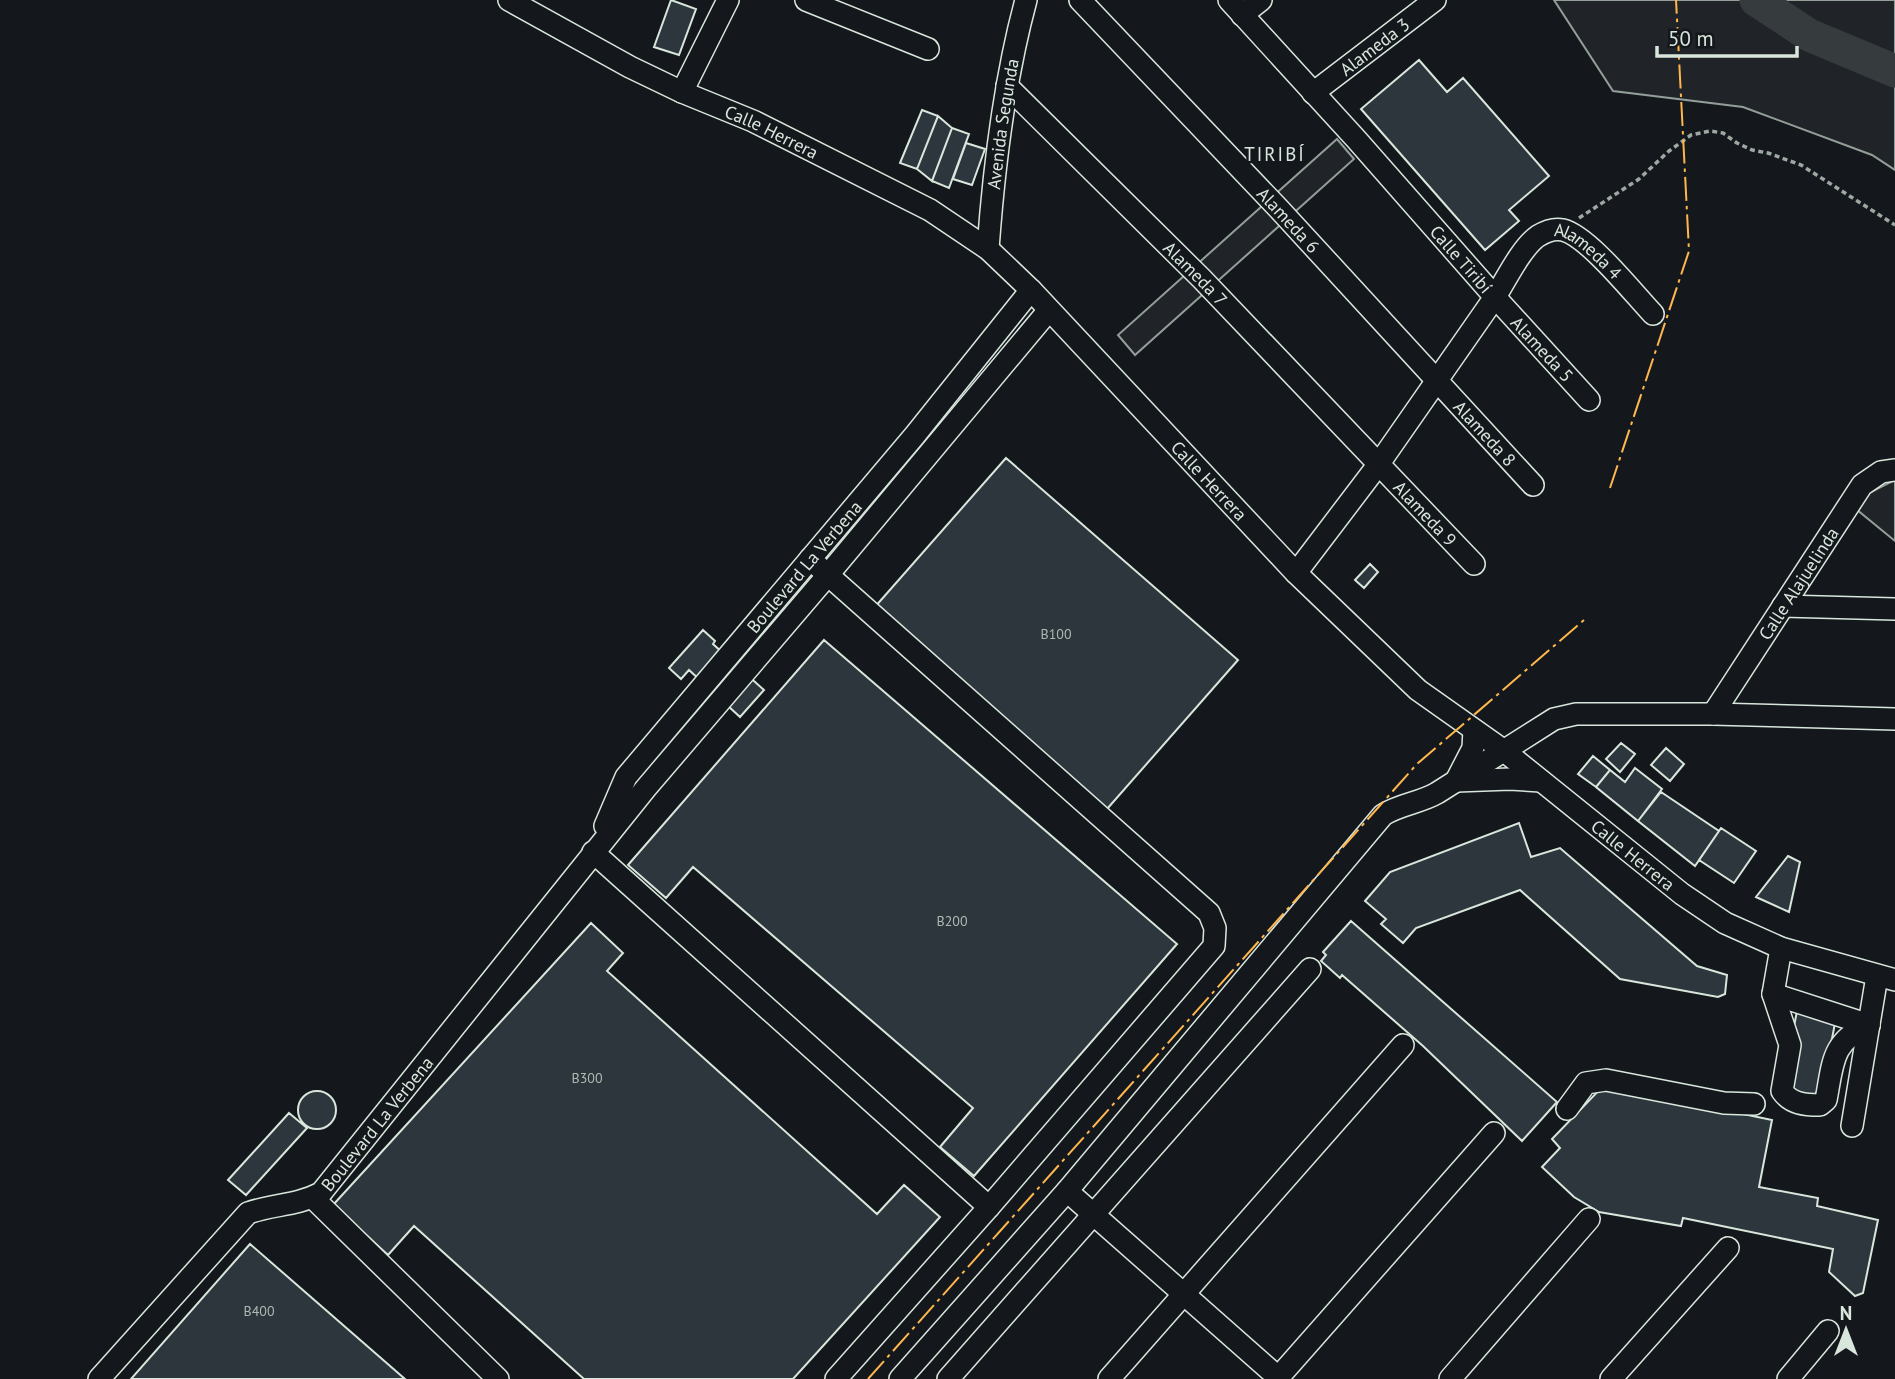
<svg xmlns="http://www.w3.org/2000/svg" width="1895" height="1379" viewBox="0 0 1895 1379" font-family="'PT Sans',sans-serif">
  <style>
    .green { fill: #202428; stroke: #939e99; stroke-width: 2 }
    .lines { fill: none; stroke-linecap: round; stroke-linejoin: round }
    .river { stroke: #363b3e; stroke-width: 33 }
    .building { fill: #2c363c; stroke: #d8e6dc; stroke-width: 2 }
    .minor-casing { stroke: #d8e6dc; stroke-width: 24 }
    .path { stroke: #9da8a2; stroke-width: 3.5; stroke-dasharray: 5 3.5; stroke-linecap: butt }
    .minor { stroke: #14181c; stroke-width: 21 }
    .power { stroke: #ffb74d; stroke-width: 2; stroke-dasharray: 24 5 3.5 5; stroke-linecap: butt }
    .labels { text-anchor: middle; dominant-baseline: central; stroke-width: 5; stroke-linejoin: round; paint-order: stroke }
    .number-label { font-size: 14px; fill: #adbab4 }
    .street-label { font-size: 18px; fill: #d8e6dc; stroke: #14181c }
    .neighbourhood-label { font-size: 19px; letter-spacing: 2px; fill: #d8e6dc; stroke: #14181c }
  </style>
  <rect width="100%" height="100%" fill="#14181c"/>
  <path class="green" d="M 1554,0 L 1895,0 L 1895,170 L 1872,155 L 1743,107 L 1613,91 Z
    M 1337,139 L 1354,159 L 1135,355 L 1118,335 Z
    M 1895,480 L 1895,541 L 1856,509 L 1869,493 Z"/>
  <g class="lines">
    <path class="river" d="M 1756,0 L 1809,35 L 1895,71"/>
  </g>
  <path class="building" d="M 671,0 L 696,9 L 679,55 L 654,47 Z
    M 1419,60 L 1447,92 L 1463,78 L 1549,176 L 1509,210 L 1519,221 L 1485,250 L 1361,109 Z
    M 922,110 L 938,116 L 917,169 L 900,163 Z
    M 938,116 L 952,128 L 932,181 L 917,169 Z
    M 952,128 L 969,134 L 949,188 L 932,181 Z
    M 966,143 L 985,149 L 972,185 L 953,179 Z
    M 1006,458 L 1238,660 L 1107,809 L 874,608 Z
    M 1370,564 L 1378,572 L 1364,588 L 1355,580 Z
    M 703,630 L 715,641 L 713,644 L 764,690 L 740,717 L 689,670 L 681,679 L 669,668 Z
    M 824,640 L 1177,944 L 974,1176 L 940,1147 L 973,1108 L 693,867 L 666,898 L 628,865 Z
    M 1621,743 L 1635,754 L 1620,772 L 1606,759 Z
    M 1666,748 L 1684,764 L 1670,781 L 1651,765 Z
    M 1593,756 L 1610,770 L 1596,787 L 1578,774 Z
    M 1635,768 L 1662,789 L 1638,821 L 1596,787 L 1610,770 L 1625,782 Z
    M 1661,792 L 1719,831 L 1695,866 L 1638,821 Z
    M 1519,823 L 1531,857 L 1560,848 L 1697,966 L 1727,975 L 1725,994 L 1718,997 L 1620,979 L 1520,890 L 1416,928 L 1403,943 L 1381,924 L 1386,919 L 1365,901 L 1390,872 Z
    M 1721,828 L 1756,851 L 1734,883 L 1699,860 Z
    M 1788,856 L 1800,862 L 1789,912 L 1756,897 Z
    M 1351,921 L 1557,1102 L 1522,1141 L 1423,1046 L 1342,975 L 1340,978 L 1321,961 L 1326,955 L 1323,952 Z
    M 591,923 L 623,953 L 607,971 L 877,1214 L 904,1185 L 940,1217 L 793,1379 L 584,1379 L 414,1226 L 388,1255 L 333,1205 Z
    M 1797,1011 L 1836,1018 L 1820,1101 L 1787,1095 L 1789,1052 Z
    M 1797,1011 L 1836,1018 L 1820,1101 L 1787,1095 L 1789,1052 Z
    M 1604,1085 L 1772,1120 L 1759,1187 L 1818,1198 L 1817,1206 L 1878,1220 L 1863,1293 L 1855,1296 L 1829,1272 L 1833,1249 L 1683,1218 L 1681,1226 L 1599,1212 L 1574,1197 L 1542,1167 L 1560,1148 L 1552,1139 Z
    M298 1110a19 19 0 1 1 38 0a19 19 0 1 1-38 0Z
    M 289,1113 L 307,1128 L 246,1195 L 228,1180 Z
    M 250,1244 L 405,1379 L 131,1379 Z"/>
  <g class="lines">
    <defs>
      <g id="minor">
        <path id="s1" d="M 509,0 L 630,67 L 682,92 L 753,121 L 930,210 L 988,249 L 1031,290 L 1296,573 L 1418,690 L 1503,750 L 1682,894 L 1725,923 L 1781,948 L 1895,980"/>
        <path d="M 806,0 L 928,49"/>
        <path id="s2" d="M 1080,0 L 1279,209 L 1533,485"/>
        <path id="s3" d="M 1229,0 L 1356,139 L 1495,297 L 1378,465 L 1296,573"/>
        <path d="M 1242,15 L 1261,0"/>
        <path id="s4" d="M 1007,86 L 1202,279 L 1474,564"/>
        <path d="M 682,92 L 728,0"/>
        <path id="s5" d="M 1313,93 L 1435,0"/>
        <path id="s6" d="M 988,249 C 994,166 1004,81 1026,0"/>
        <path id="s7" d="M 1589,400 L 1495,297 C 1506,280 1521,248 1538,236 C 1546,231 1554,228 1563,230 C 1588,236 1634,294 1653,314"/>
        <path d="M 810,559 L 1209,913 L 1215,928 L 1214,946 L 989,1207 L 836,1379"/>
        <path d="M 1783,606 L 1895,609"/>
        <path id="s8" d="M 1713,714 L 1862,485 L 1881,472 L 1895,470"/>
        <path d="M 1474,730 L 1473,748 L 1456,781 L 1510,779 L 1541,781"/>
        <path id="s9" d="M 605,826 L 626,777 L 915,435 L 1031,290"/>
        <path d="M 593,852 L 989,1207"/>
        <path d="M 1781,948 L 1773,994 L 1790,1045 L 1782,1091 C 1791,1104 1805,1105 1820,1105 L 1826,1100 C 1833,1064 1831,1041 1869,1025"/>
        <path d="M 1773,994 L 1869,1025"/>
        <path d="M 1567,1109 L 1586,1083 L 1606,1080 L 1724,1103 L 1754,1104"/>
        <path d="M 1852,1126 L 1877,976"/>
        <path d="M 1067,1191 L 1280,1379"/>
        <path d="M 313,1198 L 498,1379"/>
        <path id="s10" d="M 99,1379 L 248,1213 C 273,1204 296,1206 321,1193 L 646,788 L 827,576 L 1049,310"/>
        <path d="M 900,1379 L 1067,1191 L 1383,815 C 1400,804 1420,803 1437,793 L 1554,719 L 1576,714 L 1713,714 L 1895,719"/>
        <path d="M 948,1379 L 1310,969"/>
        <path d="M 1109,1379 L 1403,1045"/>
        <path d="M 1277,1379 L 1494,1133"/>
        <path d="M 1450,1379 L 1589,1219"/>
        <path d="M 1611,1379 L 1728,1248"/>
        <path d="M 1788,1379 L 1828,1331"/>
      </g>
    </defs>
    <use href="#minor" class="minor-casing"/>
    <path class="path" d="M 1579,218 L 1639,179 L 1669,151 L 1691,135 L 1710,131 L 1723,133 L 1737,143 L 1752,150 L 1768,153 L 1801,165 L 1895,225"/>
    <use href="#minor" class="minor"/>
    <path class="power" d="M 1610,488 L 1689,251 L 1676,0
      M 868,1379 L 1417,764 L 1584,620"/>
  </g>
  <g class="labels">
    <g class="number-label">
      <text x="1056" y="634">B100</text>
      <text x="952" y="921">B200</text>
      <text x="587" y="1078">B300</text>
      <text x="259" y="1311">B400</text>
    </g>
    <g class="street-label">
      <text stroke="none"><textPath href="#s5" startOffset="77">Alameda 3</textPath></text>
      <text stroke="none"><textPath href="#s6" startOffset="126">Avenida Segunda</textPath></text>
      <text stroke="none"><textPath href="#s1" startOffset="294">Calle Herrera</textPath></text>
      <text stroke="none"><textPath href="#s2" startOffset="303">Alameda 6</textPath></text>
      <text stroke="none"><textPath href="#s7" startOffset="273">Alameda 4</textPath></text>
      <text stroke="none"><textPath href="#s3" startOffset="348">Calle Tiribí</textPath></text>
      <text stroke="none"><textPath href="#s4" startOffset="266">Alameda 7</textPath></text>
      <text transform="translate(1542 349) rotate(47)">Alameda 5</text>
      <text stroke="none"><textPath href="#s2" startOffset="593">Alameda 8</textPath></text>
      <text stroke="none"><textPath href="#s1" startOffset="861">Calle Herrera</textPath></text>
      <text stroke="none"><textPath href="#s4" startOffset="598">Alameda 9</textPath></text>
      <text stroke="none"><textPath href="#s9" startOffset="329">Boulevard La Verbena</textPath></text>
      <text stroke="none"><textPath href="#s8" startOffset="156">Calle Alajuelinda</textPath></text>
      <text stroke="none"><textPath href="#s1" startOffset="1428">Calle Herrera</textPath></text>
      <text stroke="none"><textPath href="#s10" startOffset="388">Boulevard La Verbena</textPath></text>
    </g>
    <g class="neighbourhood-label">
      <text x="1275" y="154">TIRIBÍ</text>
    </g>
  </g>
  <g transform="translate(1846 1330)" stroke="#14181c" stroke-width="5" paint-order="stroke">
  <path d="M0-5L12 26L0 18L-12 26Z" fill="#d8e6dc"/>
  <text y="-10" font-size="19" font-weight="bold" text-anchor="middle" fill="#d8e6dc">N</text>
  </g>
  <path d="M1657 46v10h140v-10" fill="none" stroke="#d8e6dc" stroke-width="3.5"/>
  <text x="1668" y="46" font-size="21" fill="#d8e6dc" stroke="#14181c" stroke-width="5" paint-order="stroke">50 m</text>
</svg>
